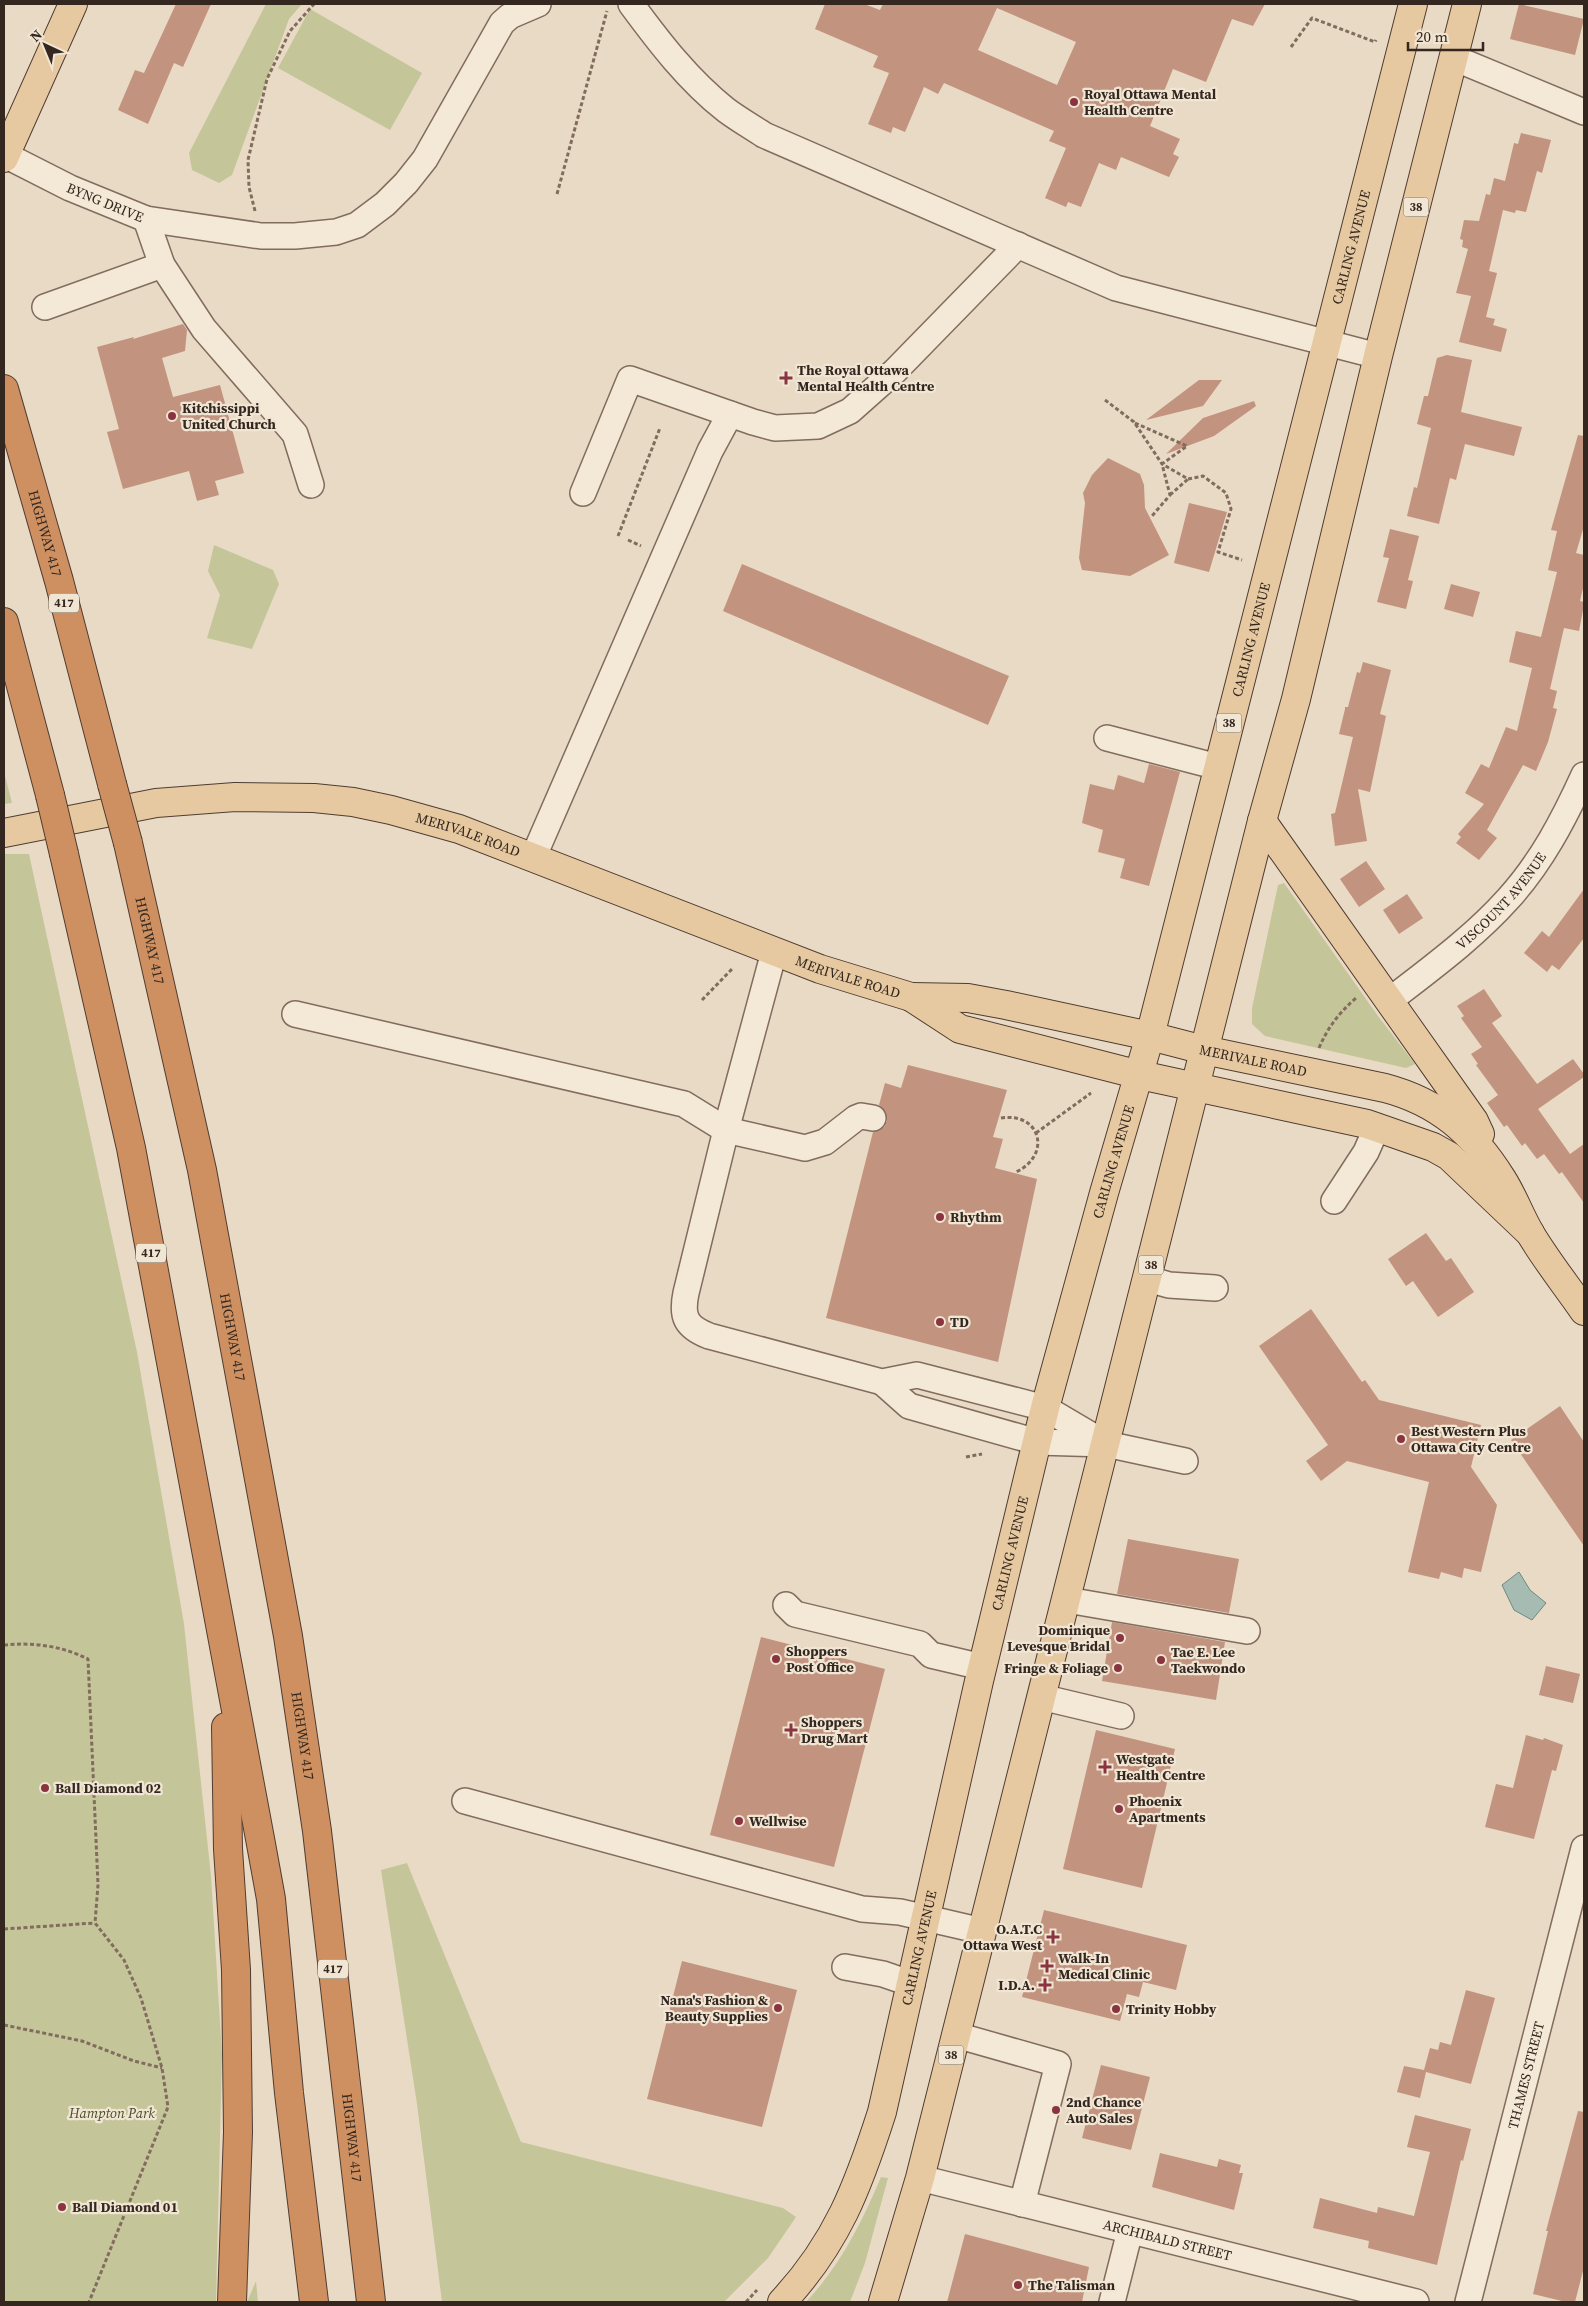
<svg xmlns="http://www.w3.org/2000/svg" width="1588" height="2306" viewBox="0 0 1588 2306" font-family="'Source Serif 4',serif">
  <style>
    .green { fill: #c5c59a }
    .water { fill: #a6bcb3; stroke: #6e897f }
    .building { fill: #c2937f; fill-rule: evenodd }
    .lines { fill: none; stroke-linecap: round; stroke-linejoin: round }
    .minor-casing { stroke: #816c5d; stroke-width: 28 }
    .major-casing { stroke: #503c31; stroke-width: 30 }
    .highway-casing { stroke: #503c31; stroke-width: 30 }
    .path { stroke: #816c5d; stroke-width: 3; stroke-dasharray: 4 2.5; stroke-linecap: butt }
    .minor { stroke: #f4e8d7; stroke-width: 25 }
    .major { stroke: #e7c9a1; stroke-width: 28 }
    .highway { stroke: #ce9060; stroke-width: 28 }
    .highway-bridge-casing { stroke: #503c31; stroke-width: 30; stroke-linecap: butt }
    .highway-bridge { stroke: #ce9060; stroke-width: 28 }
    .poi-dot { fill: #89343f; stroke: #f1e5d4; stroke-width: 2 }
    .labels { text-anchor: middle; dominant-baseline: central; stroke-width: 4.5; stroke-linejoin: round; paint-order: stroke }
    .shield { fill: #f1e5d4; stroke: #6c6055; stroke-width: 1 }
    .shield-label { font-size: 12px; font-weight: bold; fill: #33271f }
    .poi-label { font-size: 14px; font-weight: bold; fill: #33271f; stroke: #f1e5d4; text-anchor: start }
    .street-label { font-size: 14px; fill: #33271f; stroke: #f1e5d4 }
    .park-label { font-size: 14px; font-style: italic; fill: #484d28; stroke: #f1e5d4 }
  </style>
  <rect width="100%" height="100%" fill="#e9dac5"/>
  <path class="green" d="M 266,4 L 302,4 L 289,19 L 232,175 L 219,183 L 192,170 L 189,153 Z
    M 310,9 L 422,73 L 390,130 L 278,68 Z
    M 214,545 L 273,570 L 279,584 L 252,649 L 207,638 L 220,595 L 208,571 Z
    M 4,772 L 12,803 L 4,804 Z
    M 4,854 L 29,854 L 137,1352 L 184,1624 L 211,1876 L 222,2055 L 216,2302 L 4,2302 Z
    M 1284,883 L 1378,1016 L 1415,1064 L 1406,1068 L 1265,1036 L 1252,1024 L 1252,1008 L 1278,885 Z
    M 407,1863 L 521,2142 L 783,2208 L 796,2217 L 768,2258 L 724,2302 L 442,2302 L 417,2104 L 381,1870 Z
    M 881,2177 L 888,2178 L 865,2263 L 850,2302 L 806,2302 C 840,2266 862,2222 881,2177 Z
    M 256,2281 L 258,2302 L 247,2302 Z"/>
  <path class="water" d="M 1519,1572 L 1530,1590 L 1546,1603 L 1532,1620 L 1514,1610 L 1502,1585 Z"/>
  <path class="building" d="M 176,4 L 211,4 L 183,67 L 174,63 L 148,124 L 118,110 L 135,70 L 144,73 Z
    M 825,4 L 864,4 L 880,10 L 883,4 L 1265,4 L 1253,26 L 1232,19 L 1206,82 L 1173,69 L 1150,126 L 1180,139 L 1173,154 L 1179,157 L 1169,177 L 1121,157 L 1116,170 L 1099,163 L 1081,207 L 1068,202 L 1066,207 L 1045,198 L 1066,148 L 1049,141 L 1054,131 L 944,83 L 938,94 L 924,87 L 905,132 L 893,127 L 891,133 L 868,124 L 889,73 L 873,67 L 878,56 L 815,29 ZM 997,8 L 1076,42 L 1057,85 L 978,50 Z
    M 1519,4 L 1584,19 L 1575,55 L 1510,39 Z
    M 1521,133 L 1551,140 L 1542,173 L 1537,171 L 1526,212 L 1516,210 L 1515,213 L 1503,210 L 1489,271 L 1497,273 L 1486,317 L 1495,319 L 1493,325 L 1507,329 L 1501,352 L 1459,342 L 1471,296 L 1456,293 L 1468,249 L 1462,247 L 1463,240 L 1460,239 L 1464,220 L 1479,221 L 1486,194 L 1490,195 L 1494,178 L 1505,181 L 1514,143 L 1518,144 Z
    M 183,324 L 187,330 L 185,351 L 162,358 L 173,397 L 220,385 L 244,473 L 215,481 L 219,495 L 197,501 L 189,471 L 123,489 L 107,432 L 119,429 L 97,347 L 134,337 L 133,339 Z
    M 1447,355 L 1472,360 L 1461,412 L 1522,427 L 1514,456 L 1465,444 L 1456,480 L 1450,478 L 1439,524 L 1407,516 L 1414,487 L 1417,488 L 1431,428 L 1417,424 L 1424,396 L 1428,396 L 1437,358 Z
    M 1199,380 L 1222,380 L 1203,406 L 1146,420 Z
    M 1254,401 L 1256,406 L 1214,436 L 1166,454 L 1203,418 Z
    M 1578,435 L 1584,436 L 1584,526 L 1576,553 L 1584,555 L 1584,584 L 1580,601 L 1584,602 L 1584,605 L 1579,631 L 1564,628 L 1550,689 L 1557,691 L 1553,708 L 1557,709 L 1548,742 L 1536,771 L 1523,765 L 1487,830 L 1497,838 L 1479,860 L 1456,843 L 1461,837 L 1458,834 L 1484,804 L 1465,793 L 1481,764 L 1489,768 L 1506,727 L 1517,731 L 1532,668 L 1509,662 L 1516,631 L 1541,637 L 1557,572 L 1548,570 L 1557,531 L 1551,530 Z
    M 1108,458 L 1140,474 L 1144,485 L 1145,508 L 1169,555 L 1130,576 L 1082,570 L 1079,558 L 1085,503 L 1083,493 L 1092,475 Z
    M 1189,503 L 1227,512 L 1209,572 L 1174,563 Z
    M 1390,529 L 1419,536 L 1408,580 L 1413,581 L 1406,609 L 1377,602 L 1389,558 L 1383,557 Z
    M 742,564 L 1009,676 L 988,725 L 723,611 Z
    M 1451,584 L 1480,592 L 1473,617 L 1444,609 Z
    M 1363,662 L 1391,670 L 1380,714 L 1386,716 L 1370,792 L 1358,789 L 1367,841 L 1335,846 L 1331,814 L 1335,813 L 1353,737 L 1339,734 L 1345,709 L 1345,707 L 1348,707 L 1357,672 L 1360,673 Z
    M 1149,764 L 1180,772 L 1149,886 L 1120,878 L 1125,859 L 1098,852 L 1103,830 L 1082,823 L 1090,784 L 1114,790 L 1118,775 L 1144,783 Z
    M 1366,861 L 1385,889 L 1359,907 L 1340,879 Z
    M 1584,889 L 1584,938 L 1559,970 L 1552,965 L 1547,972 L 1524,953 L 1542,931 L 1549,937 Z
    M 1407,894 L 1423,918 L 1399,934 L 1383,910 Z
    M 1484,989 L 1502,1016 L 1492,1023 L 1537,1084 L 1573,1059 L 1584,1074 L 1584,1077 L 1538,1109 L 1570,1154 L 1584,1144 L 1584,1203 L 1562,1172 L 1559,1174 L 1544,1154 L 1537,1159 L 1525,1143 L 1522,1146 L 1507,1125 L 1504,1127 L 1487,1103 L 1498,1095 L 1476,1065 L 1478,1064 L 1471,1054 L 1482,1047 L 1461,1018 L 1464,1016 L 1457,1006 Z
    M 908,1065 L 1007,1090 L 993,1137 L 1003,1139 L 995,1168 L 1037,1179 L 998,1362 L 826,1318 L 873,1132 L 884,1127 L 887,1121 L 886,1113 L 879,1105 L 885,1083 L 901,1088 Z
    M 1426,1233 L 1446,1261 L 1451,1258 L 1474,1292 L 1438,1317 L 1413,1281 L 1406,1286 L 1388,1259 Z
    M 1311,1309 L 1362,1382 L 1365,1380 L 1379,1400 L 1481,1425 L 1471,1467 L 1497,1505 L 1481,1572 L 1464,1568 L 1462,1578 L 1441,1572 L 1439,1579 L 1408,1572 L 1429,1482 L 1347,1461 L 1321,1481 L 1306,1461 L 1328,1445 L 1259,1346 Z
    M 1560,1406 L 1584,1442 L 1584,1546 L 1511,1440 Z
    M 1128,1539 L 1239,1559 L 1229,1613 L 1117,1594 Z
    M 1112,1622 L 1225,1642 L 1216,1700 L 1102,1681 Z
    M 761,1637 L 885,1669 L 834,1867 L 710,1835 Z
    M 1546,1666 L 1580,1674 L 1573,1703 L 1539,1695 Z
    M 1096,1730 L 1175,1749 L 1142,1888 L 1063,1869 Z
    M 1526,1735 L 1543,1740 L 1544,1738 L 1563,1745 L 1556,1771 L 1552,1770 L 1534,1839 L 1485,1827 L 1496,1784 L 1513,1788 Z
    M 1044,1910 L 1187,1945 L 1176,1990 L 1143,1982 L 1139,1997 L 1127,1994 L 1120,2021 L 1022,1997 Z
    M 682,1961 L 797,1990 L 762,2127 L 647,2099 Z
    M 1466,1990 L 1495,1998 L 1471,2084 L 1426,2072 L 1420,2098 L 1397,2092 L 1404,2066 L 1424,2070 L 1430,2048 L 1438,2050 L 1440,2042 L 1451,2045 Z
    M 1101,2065 L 1150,2077 L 1131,2150 L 1082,2138 Z
    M 1578,2111 L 1584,2112 L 1584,2267 L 1575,2302 L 1566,2302 L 1533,2294 L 1548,2231 L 1546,2231 Z
    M 1415,2115 L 1471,2129 L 1463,2161 L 1461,2160 L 1437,2265 L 1368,2248 L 1369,2241 L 1313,2228 L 1320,2198 L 1377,2213 L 1378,2207 L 1414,2216 L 1430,2152 L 1407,2147 Z
    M 1160,2153 L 1217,2167 L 1219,2159 L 1241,2165 L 1239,2173 L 1243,2173 L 1234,2210 L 1152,2187 Z
    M 965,2234 L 1089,2267 L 1082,2302 L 947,2302 Z"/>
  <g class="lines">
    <defs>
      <g id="minor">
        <path d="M 631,4 C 659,42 688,80 726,110 C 738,119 752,127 764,135 L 1116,288 L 1378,356"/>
        <path d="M 1454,58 L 1584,112"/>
        <path id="s1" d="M 5,155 L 70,188 L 146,219 L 261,236 L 295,236 L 336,232 L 357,225 L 385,204 L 406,183 L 425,159 L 502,23 L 510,16 L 538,4"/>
        <path d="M 146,219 L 162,265 L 204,329 L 295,434 L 311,485"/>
        <path d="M 45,307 L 162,265"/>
        <path d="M 583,493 L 630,379 L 753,422 L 775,428 L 818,426 L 850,411 L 895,371 L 1018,245"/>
        <path d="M 1107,738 L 1218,767"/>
        <path d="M 533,858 L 710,451 L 730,414"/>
        <path d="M 774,952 L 726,1130 L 686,1293 C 681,1317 686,1327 709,1336 L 882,1382 L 917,1375 L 1045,1408 L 1106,1444"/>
        <path id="s2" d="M 1389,1001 C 1430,969 1473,938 1508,899 C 1541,863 1564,819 1584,775"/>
        <path d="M 295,1014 L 684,1104 L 726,1130 L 805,1148 L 825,1142 L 856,1118 L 861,1116 L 873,1118"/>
        <path d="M 1334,1201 L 1366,1152 L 1377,1127"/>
        <path d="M 1148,1279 L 1169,1285 L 1215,1288"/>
        <path d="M 882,1382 L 909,1406 L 1037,1442 L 1106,1444 L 1185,1461"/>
        <path d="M 1067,1600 L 1247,1631"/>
        <path d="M 786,1605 L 795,1614 L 920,1644 L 931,1655 L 982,1667"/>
        <path d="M 1041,1697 L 1121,1716"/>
        <path d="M 465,1801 L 862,1909 L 900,1912 L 982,1931"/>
        <path d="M 845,1967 L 883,1974 L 912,1984"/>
        <path d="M 956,2035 L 1058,2064 L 1022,2204"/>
        <path id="s3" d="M 920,2178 L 1416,2302"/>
        <path d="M 1112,2302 L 1130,2231"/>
        <path id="s4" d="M 1468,2302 L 1584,1848"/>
      </g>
      <g id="major">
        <path d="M 4,158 L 73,4"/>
        <path d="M 1262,821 L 1474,1121 L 1480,1134"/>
        <path id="s5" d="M 4,833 L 156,803 L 235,797 L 314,798 L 353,802 L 391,810 L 459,829 L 820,969 L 911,997 L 960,1029 L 1140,1075 L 1367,1124 L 1433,1147 L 1449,1156 L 1530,1233"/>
        <path id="s6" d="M 911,997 L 968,998 L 1006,1005 L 1150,1036 L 1204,1050 L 1385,1088 C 1438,1102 1473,1132 1502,1179 C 1513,1196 1520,1216 1530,1233 C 1546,1260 1566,1285 1584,1311"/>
        <path id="s7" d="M 782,2302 C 837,2243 858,2187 882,2112 L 979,1681 L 1045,1408 L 1104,1193 L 1150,1036 L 1413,4"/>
        <path d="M 883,2302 L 920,2178 L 956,2035 L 1262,821 L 1296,699 L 1378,356 L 1467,4"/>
      </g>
      <g id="highway">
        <path id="s8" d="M 4,389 L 59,581 L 112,784"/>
        <path d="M 4,622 L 50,795"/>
        <path id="s9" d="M 128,843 L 202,1170 L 288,1636 L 317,1831 L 371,2302"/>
        <path d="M 64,854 L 131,1148 L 261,1844 L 271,1899 L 289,2093 L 314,2302"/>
        <path d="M 226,1727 L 228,1849 L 236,1970 L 238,2132 L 232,2302"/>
      </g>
    </defs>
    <use href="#minor" class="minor-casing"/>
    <use href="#major" class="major-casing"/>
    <use href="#highway" class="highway-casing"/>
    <path class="path" d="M 1291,47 L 1312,18 L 1375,42 L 1376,40
      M 557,194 L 607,11
      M 255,211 L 249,187 L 248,160 L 267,79 L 290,31 L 314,4
      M 1105,400 L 1134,422 L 1162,464 L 1188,479 L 1203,476 L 1226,493 L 1231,509 L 1218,552 L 1242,560
      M 1135,423 L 1187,446 L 1162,464 L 1170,495 L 1152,516
      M 1170,495 L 1188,479
      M 618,536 L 660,428
      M 628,540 L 641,546
      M 702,1000 L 732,969
      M 1319,1048 C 1328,1027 1339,1013 1356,998
      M 1001,1118 C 1041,1112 1052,1155 1016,1172
      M 1036,1133 L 1091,1093
      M 966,1457 L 982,1454
      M 4,1645 C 33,1642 62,1646 88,1659 L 98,1885 L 95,1923 L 124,1960 L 141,1998 L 162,2068 L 168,2107 L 89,2302
      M 4,1929 L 95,1923
      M 4,2025 L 82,2041 L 134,2061 L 162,2068
      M 746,2302 L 757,2290"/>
    <use href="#minor" class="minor"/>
    <use href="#major" class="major"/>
    <use href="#highway" class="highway"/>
    <defs>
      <path id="highway-bridge" d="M 112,784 L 128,843
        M 50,795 L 64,854"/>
    </defs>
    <use href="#highway-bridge" class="highway-bridge-casing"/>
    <use href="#highway-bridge" class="highway-bridge"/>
  </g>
  <g class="poi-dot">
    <circle cx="1074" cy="102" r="5"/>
    <path d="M783.5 370.5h5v5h5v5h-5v5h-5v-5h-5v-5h5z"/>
    <circle cx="172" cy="416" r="5"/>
    <circle cx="940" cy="1217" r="5"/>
    <circle cx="940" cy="1322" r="5"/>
    <circle cx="1401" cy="1439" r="5"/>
    <circle cx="1120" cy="1638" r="5"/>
    <circle cx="776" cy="1659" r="5"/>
    <circle cx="1161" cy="1660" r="5"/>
    <circle cx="1118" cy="1668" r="5"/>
    <path d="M788.5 1722.5h5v5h5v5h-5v5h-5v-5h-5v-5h5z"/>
    <path d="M1102.5 1759.5h5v5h5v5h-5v5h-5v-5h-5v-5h5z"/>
    <circle cx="45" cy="1788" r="5"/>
    <circle cx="1119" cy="1809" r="5"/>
    <circle cx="739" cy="1821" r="5"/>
    <path d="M1050.5 1929.5h5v5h5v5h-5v5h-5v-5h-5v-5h5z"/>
    <path d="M1044.5 1958.5h5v5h5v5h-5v5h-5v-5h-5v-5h5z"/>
    <path d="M1042.5 1977.5h5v5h5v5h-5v5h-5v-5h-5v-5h5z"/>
    <circle cx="778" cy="2008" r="5"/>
    <circle cx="1116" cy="2009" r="5"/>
    <circle cx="1056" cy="2110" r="5"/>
    <circle cx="62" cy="2207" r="5"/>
    <circle cx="1018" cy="2285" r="5"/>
  </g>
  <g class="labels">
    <g class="shield">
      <rect x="1403.5" y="197.5" width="25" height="19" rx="4"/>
      <rect x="49" y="593.5" width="30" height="19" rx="4"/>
      <rect x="1216.5" y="713.5" width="25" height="19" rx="4"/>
      <rect x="136" y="1243.5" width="30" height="19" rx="4"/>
      <rect x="1138.5" y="1255.5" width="25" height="19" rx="4"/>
      <rect x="318" y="1959.5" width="30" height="19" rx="4"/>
      <rect x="938.5" y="2045.5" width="25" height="19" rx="4"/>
    </g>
    <g class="shield-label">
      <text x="1416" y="207">38</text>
      <text x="64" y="603">417</text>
      <text x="1229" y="723">38</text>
      <text x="151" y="1253">417</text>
      <text x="1151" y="1265">38</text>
      <text x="333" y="1969">417</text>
      <text x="951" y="2055">38</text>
    </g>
    <g class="poi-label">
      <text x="1084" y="94">Royal Ottawa Mental<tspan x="1084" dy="16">Health Centre</tspan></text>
      <text x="797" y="370">The Royal Ottawa<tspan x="797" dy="16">Mental Health Centre</tspan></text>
      <text x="182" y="408">Kitchissippi<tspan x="182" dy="16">United Church</tspan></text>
      <text x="950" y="1217">Rhythm</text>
      <text x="950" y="1322">TD</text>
      <text x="1411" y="1431">Best Western Plus<tspan x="1411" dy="16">Ottawa City Centre</tspan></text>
      <text x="1110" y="1630" text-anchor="end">Dominique<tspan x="1110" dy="16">Levesque Bridal</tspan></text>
      <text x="786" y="1651">Shoppers<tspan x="786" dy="16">Post Office</tspan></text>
      <text x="1171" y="1652">Tae E. Lee<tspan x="1171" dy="16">Taekwondo</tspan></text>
      <text x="1108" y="1668" text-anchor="end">Fringe &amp; Foliage</text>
      <text x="801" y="1722">Shoppers<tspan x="801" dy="16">Drug Mart</tspan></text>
      <text x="1116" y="1759">Westgate<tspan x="1116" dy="16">Health Centre</tspan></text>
      <text x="55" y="1788">Ball Diamond 02</text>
      <text x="1129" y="1801">Phoenix<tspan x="1129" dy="16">Apartments</tspan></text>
      <text x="749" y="1821">Wellwise</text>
      <text x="1042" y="1929" text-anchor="end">O.A.T.C<tspan x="1042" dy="16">Ottawa West</tspan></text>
      <text x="1058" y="1958">Walk-In<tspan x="1058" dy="16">Medical Clinic</tspan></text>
      <text x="1035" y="1985" text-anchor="end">I.D.A.</text>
      <text x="768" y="2000" text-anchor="end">Nana's Fashion &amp;<tspan x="768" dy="16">Beauty Supplies</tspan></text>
      <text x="1126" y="2009">Trinity Hobby</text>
      <text x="1066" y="2102">2nd Chance<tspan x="1066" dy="16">Auto Sales</tspan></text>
      <text x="72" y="2207">Ball Diamond 01</text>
      <text x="1028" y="2285">The Talisman</text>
    </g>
    <g class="street-label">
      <text stroke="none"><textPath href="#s1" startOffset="111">BYNG DRIVE</textPath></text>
      <text stroke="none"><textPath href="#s7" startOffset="2140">CARLING AVENUE</textPath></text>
      <text stroke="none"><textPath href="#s8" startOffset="150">HIGHWAY 417</textPath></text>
      <text stroke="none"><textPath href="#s7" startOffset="1735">CARLING AVENUE</textPath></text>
      <text stroke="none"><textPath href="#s5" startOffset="472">MERIVALE ROAD</textPath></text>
      <text stroke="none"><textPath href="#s2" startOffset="151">VISCOUNT AVENUE</textPath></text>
      <text stroke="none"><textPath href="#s9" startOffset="100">HIGHWAY 417</textPath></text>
      <text stroke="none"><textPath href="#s5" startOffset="878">MERIVALE ROAD</textPath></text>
      <text stroke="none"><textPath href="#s6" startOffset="349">MERIVALE ROAD</textPath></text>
      <text stroke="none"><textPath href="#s7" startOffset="1195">CARLING AVENUE</textPath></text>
      <text stroke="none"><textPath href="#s9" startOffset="505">HIGHWAY 417</textPath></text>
      <text stroke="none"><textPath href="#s7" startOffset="790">CARLING AVENUE</textPath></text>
      <text stroke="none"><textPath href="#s9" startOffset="910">HIGHWAY 417</textPath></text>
      <text stroke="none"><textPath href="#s7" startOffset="385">CARLING AVENUE</textPath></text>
      <text stroke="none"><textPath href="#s4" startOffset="234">THAMES STREET</textPath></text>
      <text stroke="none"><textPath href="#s9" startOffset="1315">HIGHWAY 417</textPath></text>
      <text stroke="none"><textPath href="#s3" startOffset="255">ARCHIBALD STREET</textPath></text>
    </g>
    <g class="park-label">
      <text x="112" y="2113">Hampton Park</text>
    </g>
  </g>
  <rect width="1588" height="2306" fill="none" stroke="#33271f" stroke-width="10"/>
  <g transform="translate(45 45) rotate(316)" stroke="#f1e5d4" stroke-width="4" paint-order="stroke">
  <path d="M0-4L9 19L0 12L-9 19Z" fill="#33271f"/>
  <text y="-8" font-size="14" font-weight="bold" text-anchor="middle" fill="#33271f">N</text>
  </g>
  <path d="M1408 42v8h75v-8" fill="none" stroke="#33271f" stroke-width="2.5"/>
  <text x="1416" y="42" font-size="15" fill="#33271f" stroke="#f1e5d4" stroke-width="4" paint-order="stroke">20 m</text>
</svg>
